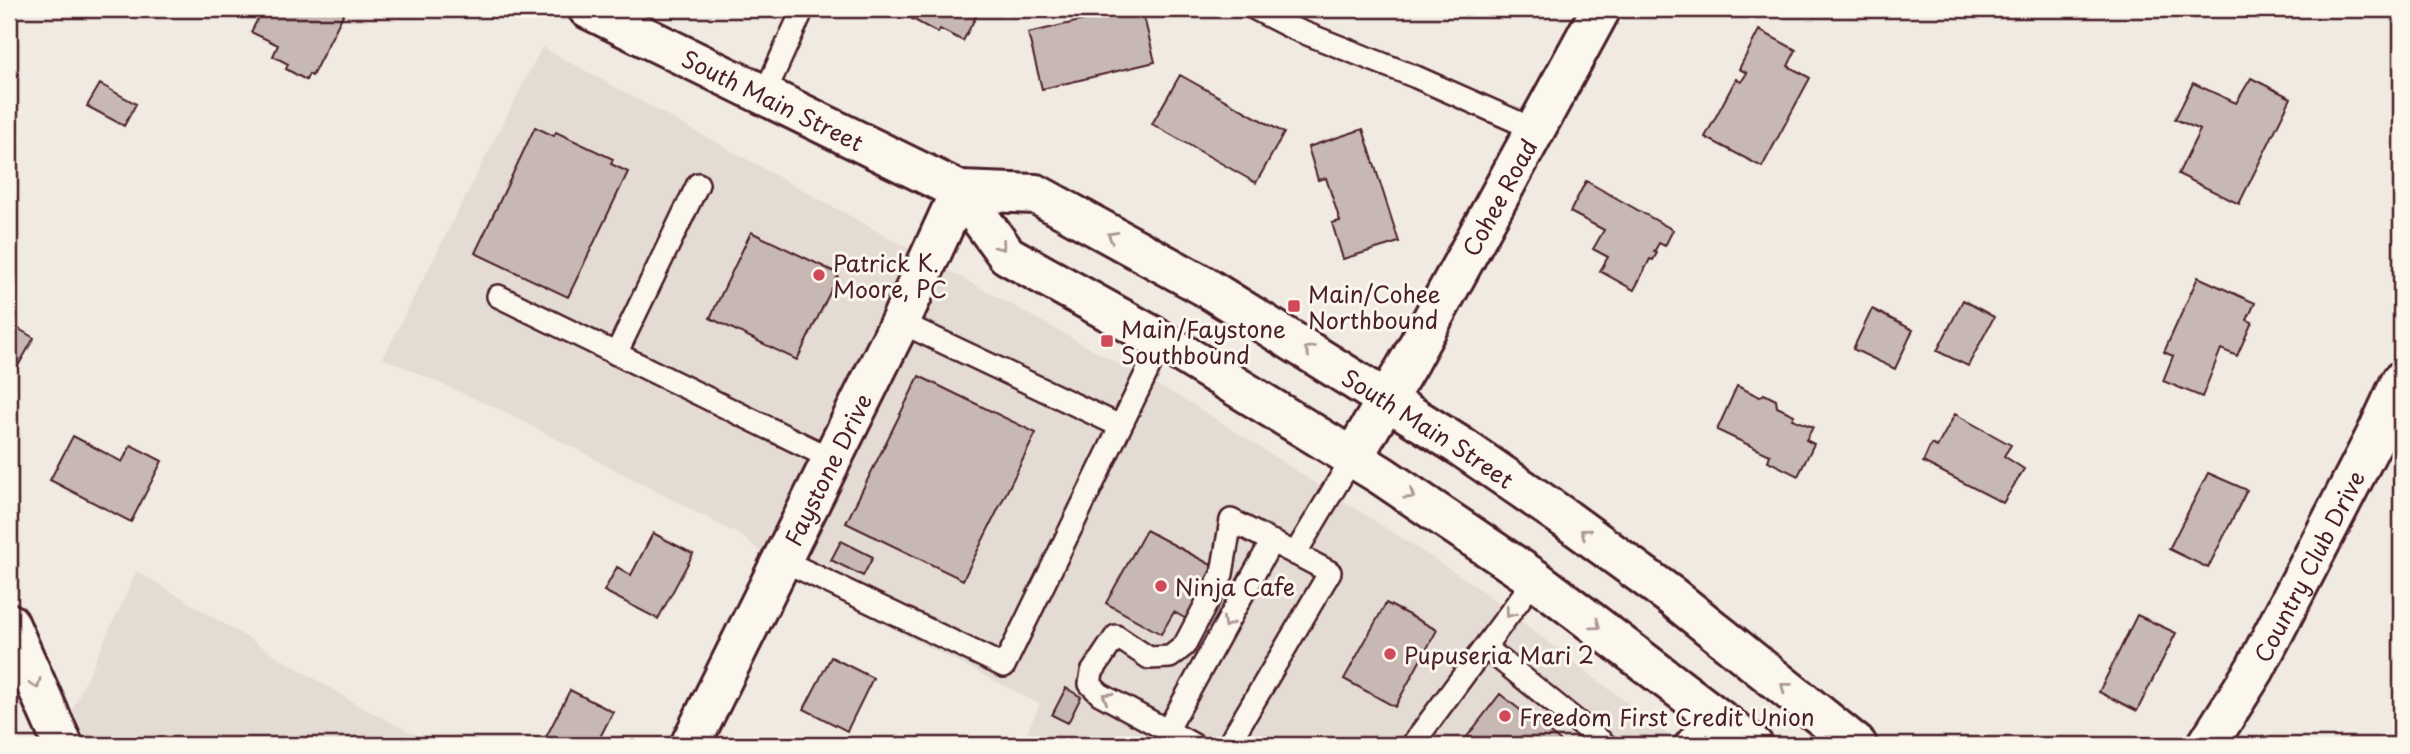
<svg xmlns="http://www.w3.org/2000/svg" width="2410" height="754" viewBox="0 0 2410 754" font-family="'Playpen Sans',sans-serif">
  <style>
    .built { fill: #e4dbd2 }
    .building { fill: #c8b8b3; stroke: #4a1f2b; stroke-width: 2 }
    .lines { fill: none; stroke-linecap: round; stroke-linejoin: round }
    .lane-casing { stroke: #4a1f2b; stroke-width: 26 }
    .street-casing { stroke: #4a1f2b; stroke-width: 44 }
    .secondary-casing { stroke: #4a1f2b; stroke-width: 44 }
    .primary-casing { stroke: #4a1f2b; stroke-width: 44 }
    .lane { stroke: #fbf7ec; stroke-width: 21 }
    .street { stroke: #fbf7ec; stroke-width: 38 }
    .secondary { stroke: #fbf7ec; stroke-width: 38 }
    .primary { stroke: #fbf7ec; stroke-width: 38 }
    .oneway { stroke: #ab9695 }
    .poi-dot { fill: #d1495b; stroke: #fbf7ec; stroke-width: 2.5 }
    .labels { text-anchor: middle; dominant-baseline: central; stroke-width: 6; stroke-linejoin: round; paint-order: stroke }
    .street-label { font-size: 23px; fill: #4a1f2b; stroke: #fbf7ec }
    .poi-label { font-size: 23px; fill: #4a1f2b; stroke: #fbf7ec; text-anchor: start }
  </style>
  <rect width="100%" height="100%" fill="#f0eae0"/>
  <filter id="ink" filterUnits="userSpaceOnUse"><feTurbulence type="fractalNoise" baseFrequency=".0143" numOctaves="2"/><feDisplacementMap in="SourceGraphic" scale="14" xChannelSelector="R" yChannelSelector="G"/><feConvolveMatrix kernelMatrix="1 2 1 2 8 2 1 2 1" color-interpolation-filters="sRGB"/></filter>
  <g filter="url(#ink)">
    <path class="built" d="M 542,47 L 1192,404 L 1473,584 L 1681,745 L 1021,745 L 1040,704 L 795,579 L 740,535 L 505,412 L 383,358 Z
      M 137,571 L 361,707 L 436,745 L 89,745 L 72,710 Z"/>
    <path class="building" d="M 263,9 L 346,9 L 312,76 L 309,74 L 306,80 L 286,69 L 288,64 L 273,56 L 278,45 L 251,32 Z
      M 894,9 L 980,9 L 963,41 L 940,29 L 938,33 Z
      M 1132,9 L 1142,9 L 1155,62 L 1042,89 L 1028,33 Z
      M 1759,30 L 1796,50 L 1788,66 L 1810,78 L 1762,167 L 1705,137 L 1736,79 L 1741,82 L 1747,73 L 1739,69 Z
      M 1180,75 L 1284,133 L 1256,183 L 1152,124 Z
      M 2251,78 L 2291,98 L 2239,204 L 2178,174 L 2200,130 L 2175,119 L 2193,83 L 2236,103 Z
      M 100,84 L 136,104 L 124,126 L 87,106 Z
      M 535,127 L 554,136 L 556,132 L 613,159 L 611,164 L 628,172 L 568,297 L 475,253 Z
      M 1363,129 L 1399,242 L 1343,259 L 1332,223 L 1340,221 L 1326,178 L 1318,180 L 1308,147 Z
      M 1586,181 L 1673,230 L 1665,246 L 1659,243 L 1654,252 L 1657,253 L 1653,260 L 1650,259 L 1634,290 L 1600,271 L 1608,257 L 1593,249 L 1604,230 L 1570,212 Z
      M 751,232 L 839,274 L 797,360 L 710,318 Z
      M 2198,277 L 2255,303 L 2247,320 L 2252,322 L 2237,356 L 2221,349 L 2202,397 L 2163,381 L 2173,356 L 2164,352 Z
      M 1963,300 L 1994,317 L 1968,366 L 1937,351 Z
      M 1872,309 L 1913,330 L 1895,369 L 1853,349 Z
      M 9,323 L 34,338 L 11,378 L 9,377 Z
      M 919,376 L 1036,433 L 963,580 L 846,523 Z
      M 1737,386 L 1760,397 L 1764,394 L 1776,400 L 1777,407 L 1794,415 L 1792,419 L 1813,427 L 1806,440 L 1814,444 L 1798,476 L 1768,461 L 1770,455 L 1717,430 Z
      M 1955,414 L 2011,445 L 2004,456 L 2024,469 L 2003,503 L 1923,462 L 1931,444 L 1937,447 Z
      M 73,436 L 122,462 L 131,445 L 162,461 L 131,522 L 50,480 Z
      M 2208,473 L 2247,490 L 2208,568 L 2169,549 Z
      M 1146,530 L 1217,568 L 1188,620 L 1174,612 L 1161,634 L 1106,603 Z
      M 653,533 L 693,554 L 658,619 L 604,591 L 617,567 L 631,575 Z
      M 841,541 L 873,557 L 863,576 L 831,560 Z
      M 1386,603 L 1437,630 L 1395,707 L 1344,679 Z
      M 2137,615 L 2176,633 L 2137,711 L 2099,692 Z
      M 831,657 L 873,678 L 847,731 L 804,709 Z
      M 1066,688 L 1081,697 L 1068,723 L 1052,715 Z
      M 570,690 L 613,712 L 596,745 L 542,745 Z
      M 1500,694 L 1565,745 L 1475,745 L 1466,738 Z"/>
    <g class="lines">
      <defs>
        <path id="lane" d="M 1255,9 L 1292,28 L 1416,77 L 1536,130
          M 764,95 L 803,9
          M 498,296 L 832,459
          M 900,322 L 1120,426
          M 616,354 L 698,184
          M 1295,554 L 1353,457
          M 782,560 L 1004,666 L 1162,341
          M 1485,647 L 1606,745
          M 1167,731 L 1272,541
          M 1194,745 L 1100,694 L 1090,684 L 1092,672 L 1116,636 L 1149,658 L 1170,657 L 1184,646 L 1222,574 L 1231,520 L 1330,572 L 1228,745
          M 1412,745 L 1535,579
          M 1684,745 L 1711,713"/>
        <g id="street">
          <path id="s1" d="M 1353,457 L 1410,360 L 1601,9"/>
          <path d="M 9,623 L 63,745"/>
          <path id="s2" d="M 690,745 L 900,322 L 960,191"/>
        </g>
        <g id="secondary">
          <path id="s3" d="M 2207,745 L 2255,669 L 2376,435 L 2401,381"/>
        </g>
        <g id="primary">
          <path id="s4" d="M 588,9 L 960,191 L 1036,194 L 1204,286 L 1460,446 L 1566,519 L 1670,595 L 1857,745"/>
          <path d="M 960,191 L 1007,255 L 1162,341 L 1381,475 L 1535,579 L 1753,745"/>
        </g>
      </defs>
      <use href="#lane" class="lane-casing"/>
      <use href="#street" class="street-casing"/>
      <use href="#secondary" class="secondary-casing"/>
      <use href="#primary" class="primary-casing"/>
      <use href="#lane" class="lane"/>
      <use href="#street" class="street"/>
      <use href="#secondary" class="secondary"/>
      <use href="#primary" class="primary"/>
    </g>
    <defs><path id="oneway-chevron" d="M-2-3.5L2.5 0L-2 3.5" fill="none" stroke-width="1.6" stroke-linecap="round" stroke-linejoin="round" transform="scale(1.75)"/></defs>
    <g class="oneway">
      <use href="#oneway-chevron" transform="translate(1112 236) rotate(-151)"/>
      <use href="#oneway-chevron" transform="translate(1001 246) rotate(52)"/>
      <use href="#oneway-chevron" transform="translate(1309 350) rotate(-148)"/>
      <use href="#oneway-chevron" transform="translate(1410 495) rotate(34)"/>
      <use href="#oneway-chevron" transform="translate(1585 533) rotate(-144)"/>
      <use href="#oneway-chevron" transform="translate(1510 613) rotate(127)"/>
      <use href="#oneway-chevron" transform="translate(1227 623) rotate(119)"/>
      <use href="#oneway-chevron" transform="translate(1596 625) rotate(37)"/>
      <use href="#oneway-chevron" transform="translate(36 684) rotate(66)"/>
      <use href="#oneway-chevron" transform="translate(1785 687) rotate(-142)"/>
      <use href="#oneway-chevron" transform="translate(1107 697) rotate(-148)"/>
    </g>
  </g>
  <g class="poi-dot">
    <circle cx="819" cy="275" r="7"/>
    <rect x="1287" y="299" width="14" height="14" rx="3.5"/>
    <rect x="1100" y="334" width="14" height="14" rx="3.5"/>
    <circle cx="1161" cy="586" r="7"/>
    <circle cx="1390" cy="654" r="7"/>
    <circle cx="1505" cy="716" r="7"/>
  </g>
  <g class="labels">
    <g class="street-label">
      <text stroke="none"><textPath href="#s4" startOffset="206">South Main Street</textPath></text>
      <text stroke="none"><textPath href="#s1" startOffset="298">Cohee Road</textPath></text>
      <text stroke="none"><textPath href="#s4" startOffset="947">South Main Street</textPath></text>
      <text stroke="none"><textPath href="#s2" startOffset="308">Faystone Drive</textPath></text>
      <text stroke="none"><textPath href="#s3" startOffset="206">Country Club Drive</textPath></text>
    </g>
    <g class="poi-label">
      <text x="833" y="262">Patrick K.<tspan x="833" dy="26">Moore, PC</tspan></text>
      <text x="1308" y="293">Main/Cohee<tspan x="1308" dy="26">Northbound</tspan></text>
      <text x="1121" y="328">Main/Faystone<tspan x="1121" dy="26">Southbound</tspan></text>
      <text x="1175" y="586">Ninja Cafe</text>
      <text x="1404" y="654">Pupuseria Mari 2</text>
      <text x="1519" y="716">Freedom First Credit Union</text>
    </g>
  </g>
  <rect width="2410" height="754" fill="none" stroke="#fbf7ec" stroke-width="35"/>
  <rect x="18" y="18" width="2375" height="719" fill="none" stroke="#4a1f2b" stroke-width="2.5" filter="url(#ink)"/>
</svg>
